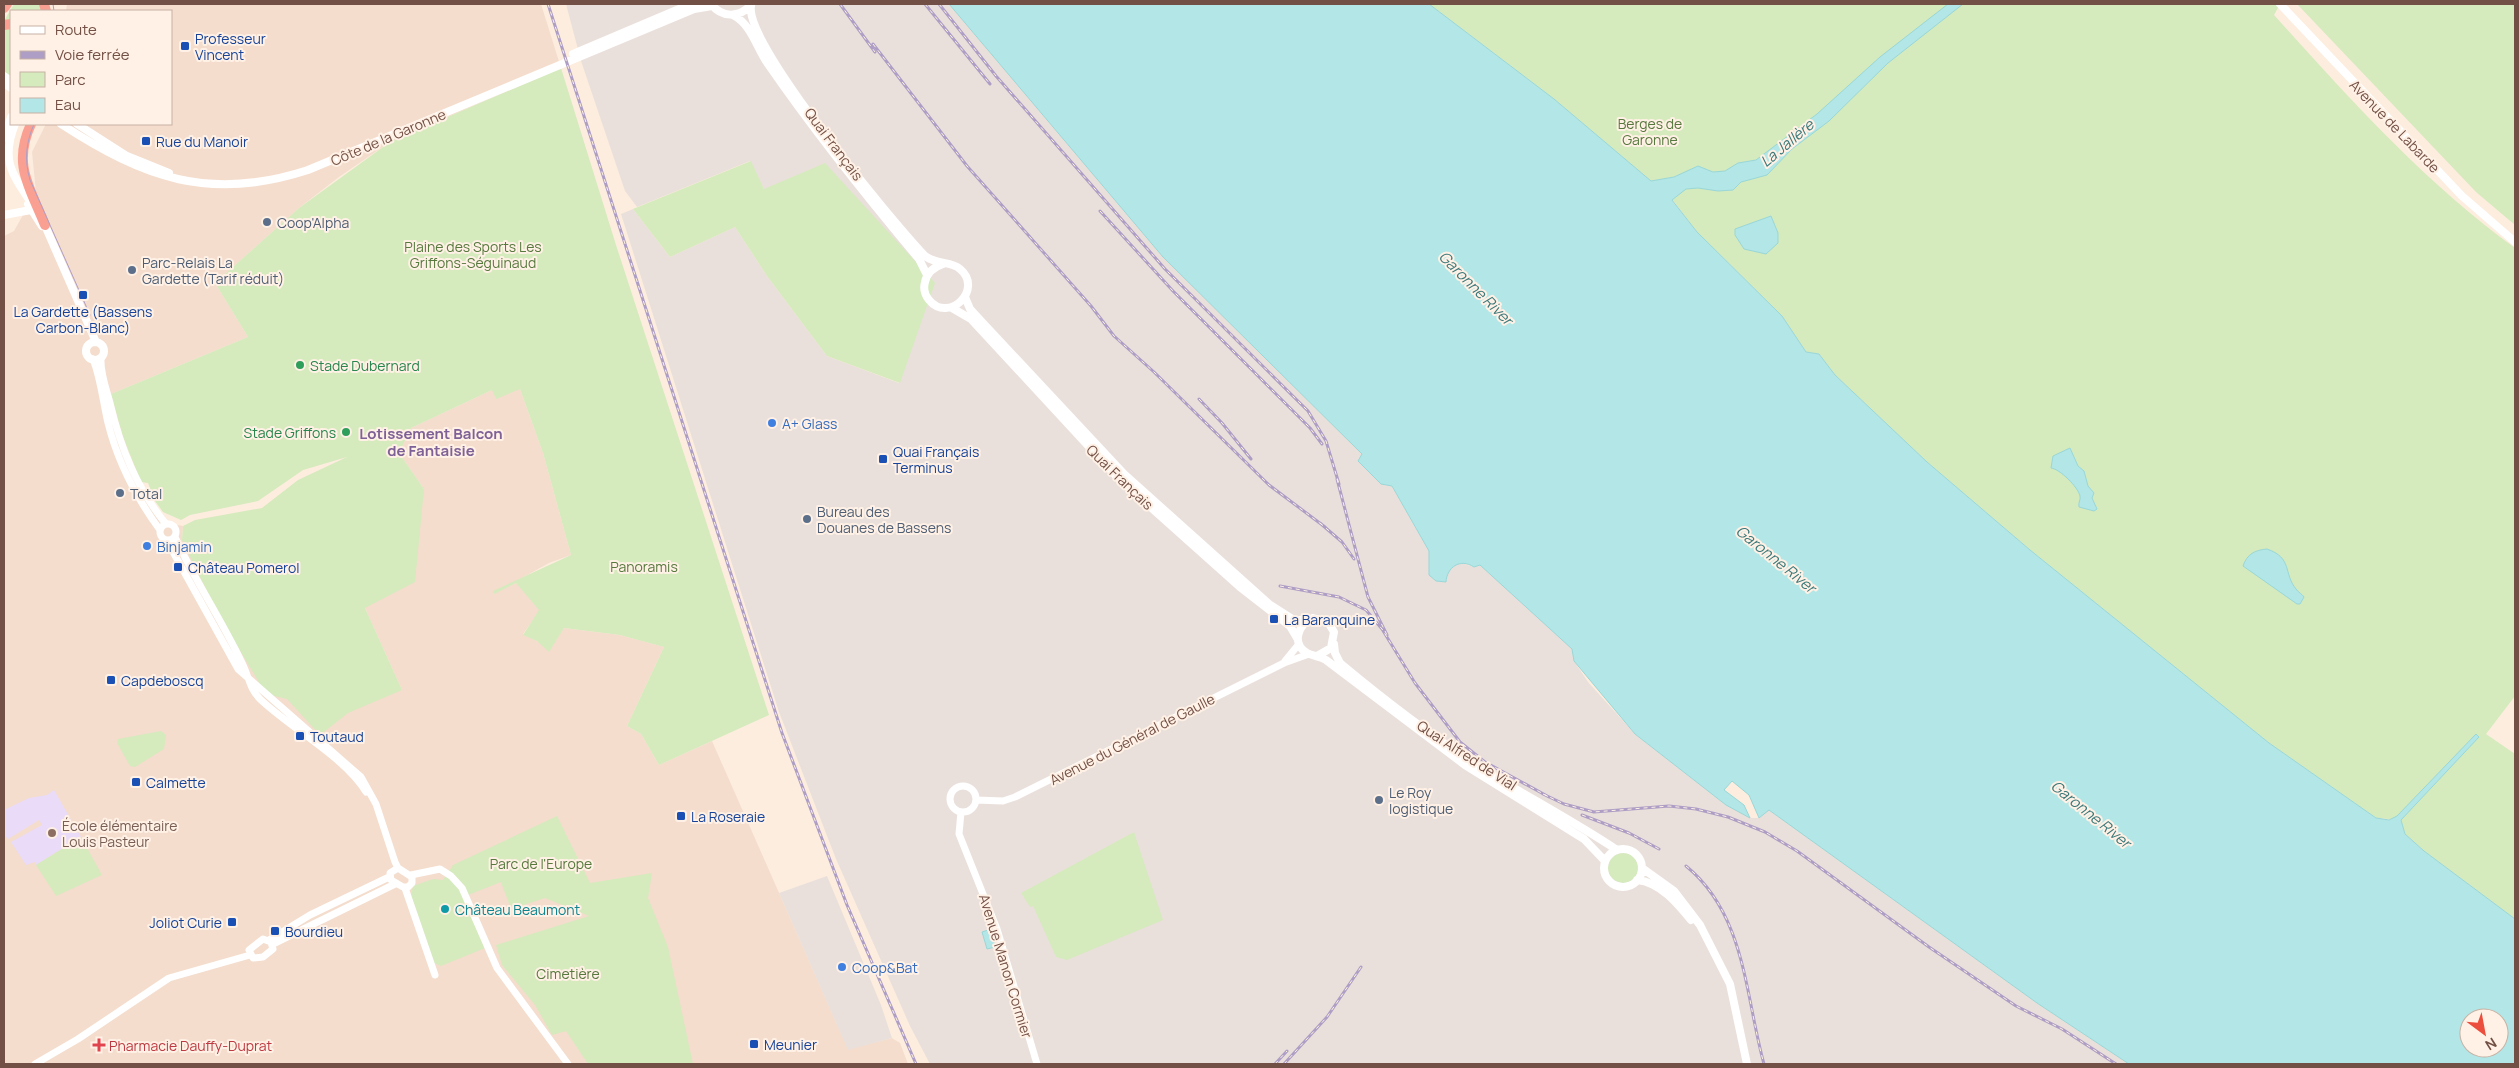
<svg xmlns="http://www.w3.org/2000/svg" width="2519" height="1068" viewBox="0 0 2519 1068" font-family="Manrope,sans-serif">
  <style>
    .residential { fill: #f4ddcd }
    .industrial { fill: #eae0db }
    .education { fill: #eadbf9 }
    .green { fill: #d5eabd }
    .water { fill: #b3e6e6; stroke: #99d7d8; fill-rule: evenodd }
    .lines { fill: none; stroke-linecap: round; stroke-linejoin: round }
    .tertiary { stroke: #fff; stroke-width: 7 }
    .secondary { stroke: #fff; stroke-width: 8 }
    .motorway { stroke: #faa092; stroke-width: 10 }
    .tram { stroke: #ae9ec5; stroke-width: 1 }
    .rail-casing { stroke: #ae9ec5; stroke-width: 3 }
    .rail { stroke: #fff1e5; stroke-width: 1; stroke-dasharray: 4; stroke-linecap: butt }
    .transit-dot { fill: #1a4fb4; stroke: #fff1e5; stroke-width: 2 }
    .service-dot { fill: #5c6f8a; stroke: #fff1e5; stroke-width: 2 }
    .leisure-dot { fill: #2e9e5b; stroke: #fff1e5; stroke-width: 2 }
    .shop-dot { fill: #3f7fe0; stroke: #fff1e5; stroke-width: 2 }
    .education-dot { fill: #8d6e63; stroke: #fff1e5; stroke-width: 2 }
    .culture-dot { fill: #0f9aa8; stroke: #fff1e5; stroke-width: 2 }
    .health-dot { fill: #e0444e; stroke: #fff1e5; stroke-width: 2 }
    .labels { text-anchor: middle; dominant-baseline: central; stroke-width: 4; stroke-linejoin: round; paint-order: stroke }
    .transit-label { font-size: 14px; fill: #164399; stroke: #fff1e5; text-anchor: start }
    .park-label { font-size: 14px; fill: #57793e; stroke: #fff1e5 }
    .street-label { font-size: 14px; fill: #735046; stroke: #fff1e5 }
    .service-label { font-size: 14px; fill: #4e5e75; stroke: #fff1e5; text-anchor: start }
    .leisure-label { font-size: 14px; fill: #27864d; stroke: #fff1e5; text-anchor: start }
    .shop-label { font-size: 14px; fill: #366cbe; stroke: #fff1e5; text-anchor: start }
    .education-label { font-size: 14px; fill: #785e54; stroke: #fff1e5; text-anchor: start }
    .culture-label { font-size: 14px; fill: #0d838f; stroke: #fff1e5; text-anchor: start }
    .health-label { font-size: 14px; fill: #be3a42; stroke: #fff1e5; text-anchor: start }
    .water-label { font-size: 15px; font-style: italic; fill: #3a787a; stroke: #fff1e5 }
    .neighbourhood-label { font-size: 15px; font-weight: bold; fill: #7e6197; stroke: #fff1e5 }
  </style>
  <rect width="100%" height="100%" fill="#fdedde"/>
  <path class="residential" d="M 67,4 L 541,4 L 561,68 L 390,142 L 339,177 L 299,208 L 215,283 L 248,337 L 111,394 L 137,480 L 160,522 L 183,526 L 182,540 L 402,690 L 365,608 L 424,489 L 399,453 L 411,428 L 492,390 L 520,389 L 543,453 L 571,555 L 549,563 L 493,594 L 516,583 L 520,585 L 540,610 L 523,634 L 537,641 L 549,651 L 564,628 L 620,635 L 664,647 L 627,726 L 641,734 L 659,765 L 712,741 L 848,1049 L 892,1038 L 900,1043 L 908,1064 L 4,1064 L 4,236 L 14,231 L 36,192 L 32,152 L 46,124 L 171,124 L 171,11 L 66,11 Z"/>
  <path class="industrial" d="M 566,4 L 949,4 L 1163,257 L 1362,454 L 1358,461 L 1392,486 L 1429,551 L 1429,574 L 1436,581 L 1446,582 L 1448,572 L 1455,565 L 1461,563 L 1474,567 L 1480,565 L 1573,649 L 1574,661 L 1588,682 L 1635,734 L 1726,805 L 1751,818 L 1759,818 L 1769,810 L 2037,1003 L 2129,1064 L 930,1064 L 910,1026 L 836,859 L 779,712 L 621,214 L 633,209 L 670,257 L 735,227 L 767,276 L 827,356 L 899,383 L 934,283 L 764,189 L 750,161 L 637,207 L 625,191 L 581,61 Z
    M 827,876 L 881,1005 L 892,1038 L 848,1050 L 779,893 Z"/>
  <path class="education" d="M 54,790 L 81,837 L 36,865 L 35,862 L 26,865 L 11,842 L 42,825 L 39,820 L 8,839 L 4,835 L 4,810 L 29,798 L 47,795 Z"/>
  <path class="green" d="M 14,4 L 40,4 L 41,11 L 11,11 L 11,20 L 4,21 Z
    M 1429,4 L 2280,4 L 2274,15 C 2349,98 2425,183 2515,248 L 2515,696 L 2486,734 L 2515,754 L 2515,919 L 2424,851 L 2405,834 L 2401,820 L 2376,818 L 2269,743 L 2030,550 L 1927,462 L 1835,375 L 1819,354 L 1806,352 L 1782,316 L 1697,232 L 1672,199 L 1554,99 Z
    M 2297,4 L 2515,4 L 2515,225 L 2476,192 Z
    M 11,26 L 11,78 L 4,73 L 4,28 Z
    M 561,68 L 616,245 L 769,715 L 659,765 L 641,734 L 627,726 L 664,647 L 620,635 L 564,628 L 549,652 L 537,641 L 523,635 L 539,610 L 516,583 L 494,594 L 493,591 L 571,555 L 543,453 L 520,389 L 496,399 L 492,390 L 411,428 L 399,453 L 424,489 L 415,582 L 365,608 L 402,690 L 348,713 L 320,735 L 287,699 L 266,694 L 218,614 L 182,540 L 183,526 L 195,520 L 262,508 L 298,480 L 347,457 L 303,470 L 258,501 L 190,515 L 181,520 L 163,512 L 150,494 L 151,491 L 148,483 L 141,482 L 123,437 L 111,394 L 248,337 L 215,283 L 299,208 L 390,142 Z
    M 751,161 L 764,189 L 825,163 L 935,283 L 900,383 L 827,356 L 767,276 L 735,227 L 670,257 L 633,209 Z
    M 161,731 L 166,735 L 164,749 L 135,767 L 130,766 L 117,743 L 118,739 Z
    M 557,816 L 590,883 L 652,873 L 648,898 L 668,947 L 693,1064 L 588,1064 L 566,1031 L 552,1035 L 535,1005 L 502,965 L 496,945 L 589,916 L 545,898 L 511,909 L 501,882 L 463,897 L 485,948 L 441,966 L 434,963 L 411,896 L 413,886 L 433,879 L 443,880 L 453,865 Z
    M 1134,832 L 1163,920 L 1067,960 L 1056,957 L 1033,906 L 1030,907 L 1021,893 Z
    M 81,837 L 102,875 L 56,896 L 36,865 Z
    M1608 868a15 15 0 1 1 30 0a15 15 0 1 1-30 0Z"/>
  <path class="water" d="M 949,4 L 1429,4 L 1554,99 L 1651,181 L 1674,177 L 1698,166 L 1713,172 L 1725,171 L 1738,163 L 1756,160 L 1817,114 L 1880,57 L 1948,4 L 1963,4 L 1888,63 L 1829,121 L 1792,149 L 1767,175 L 1741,182 L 1733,190 L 1718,191 L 1698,188 L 1686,189 L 1672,200 L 1697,232 L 1782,316 L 1806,352 L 1819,354 L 1835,375 L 1927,462 L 2030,550 L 2269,743 L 2376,818 L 2389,820 L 2397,816 L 2476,734 L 2479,737 L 2401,820 L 2405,834 L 2424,851 L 2515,919 L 2515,1064 L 2129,1064 L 2037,1003 L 1769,810 L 1759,818 L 1749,795 L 1732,781 L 1724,790 L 1744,805 L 1750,818 L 1726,805 L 1635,734 L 1574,661 L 1572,649 L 1480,565 L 1474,567 C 1460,558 1447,567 1446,582 L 1436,581 L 1429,575 L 1429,551 L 1392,486 L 1381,484 L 1358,461 L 1362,454 L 1163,257 ZM 2469,1018 L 2499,1018 L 2499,1048 L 2469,1048 Z
    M 1771,216 L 1778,233 L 1778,243 L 1766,254 L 1744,249 L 1735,235 L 1735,229 Z
    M 2070,448 L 2078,466 L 2084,471 L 2088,486 L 2094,493 L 2092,498 L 2097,509 L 2094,511 L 2079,507 C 2078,502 2081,500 2080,496 C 2078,487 2060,469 2051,468 L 2053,456 Z
    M 2267,549 C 2293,558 2283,573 2296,589 C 2299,593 2302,594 2304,597 L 2300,604 L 2297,604 L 2243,566 C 2247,554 2255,550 2267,549 Z
    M 991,929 L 995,947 L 987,949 L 982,932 Z"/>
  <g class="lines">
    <path class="tertiary" d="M 101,358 C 100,373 106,388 110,403 C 121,449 136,487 166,524
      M 93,359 C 101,379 103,402 108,423 C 118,463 135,496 160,530
      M160 532a8 8 0 1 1 16 0a8 8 0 1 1-16 0Z
      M 175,537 C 195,581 223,622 243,665 C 249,678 250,689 260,699 C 290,728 345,757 366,792
      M 167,541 L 238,669 L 361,777 L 376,804 L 395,862 L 398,868 L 412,877 L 412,883 L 408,887 L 403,887 L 391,880 L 390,873 L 398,868
      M 1285,661 L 1299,644
      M950 799a13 13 0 1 1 26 0a13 13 0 1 1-26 0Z
      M 976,800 L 1003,801 L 1015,797 L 1284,663 L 1309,654
      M 961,812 L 959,834 L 997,929 L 1037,1064
      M 411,875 L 440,869 L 451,876 L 462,888 L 497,968 L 568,1064
      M 405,888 L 435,975
      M 263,939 L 271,942 L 273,949 L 263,957 L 253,958 L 249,950 Z
      M 269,940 L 310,915 L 389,877
      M 273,944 L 395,884
      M 35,1064 L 78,1039 L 169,978 L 250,955"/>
    <path class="secondary" d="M 711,4 C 722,18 739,18 751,5
      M 2280,4 L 2462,196 L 2515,242
      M 751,6 C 744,44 893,222 925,256 C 937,265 951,261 960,269 C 984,289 949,324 929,300 C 925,295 923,289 925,282 C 927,272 934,267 943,264
      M 733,15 C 752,25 756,47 768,64 C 815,132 866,196 919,259 L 927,275
      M 573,54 L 691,4
      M 4,76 L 11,81
      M 4,83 L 11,88
      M 15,124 C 0,162 13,175 34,207
      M 61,124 C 144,178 210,202 308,170 L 694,9 L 712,6
      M 77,124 L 127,156 L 169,173
      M 4,138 L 11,117
      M 28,204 L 42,226
      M 4,215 L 31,210
      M 43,221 L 96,342
      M 965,297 L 970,309 L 981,321 L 1124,474 L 1269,604 L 1294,620 L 1308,620
      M 952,308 L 971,319 L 1118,478 L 1240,587 L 1290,626 L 1297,638
      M86 351a9 9 0 1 1 18 0a9 9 0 1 1-18 0Z
      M 1334,644 L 1335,653 L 1340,663 C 1389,704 1442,744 1497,778 C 1537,802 1578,824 1617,850
      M 1317,656 L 1331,648 L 1334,632 L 1328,622 L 1313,618 C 1298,624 1291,644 1307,653 C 1313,656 1320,656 1326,660 L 1465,765 L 1584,839 L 1605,861
      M1604 868a19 19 0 1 1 38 0a19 19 0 1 1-38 0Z
      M 1642,868 L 1674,891 L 1700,925 L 1730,984 L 1747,1064
      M 1637,880 C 1660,882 1678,904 1691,920"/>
    <path class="motorway" d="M 44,4 L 46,11
      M 4,8 L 7,4
      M 4,25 L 11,24
      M 31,124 C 12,165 30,187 45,225"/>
    <path class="tram" d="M 53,4 L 54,11
      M 34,124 C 26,143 24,159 30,180 L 90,315"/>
    <defs>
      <path id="rail" d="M 548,4 L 782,733 L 847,905 L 916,1064
        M 840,4 L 875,52
        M 925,4 L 990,84
        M 939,4 L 996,76 L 1165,269 L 1308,411 L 1326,441 L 1339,484
        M 873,44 L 967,166 L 1091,306 L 1114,336 L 1154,372 L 1269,485 L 1325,527
        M 1100,211 L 1173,291 L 1310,428 L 1322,444
        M 1199,399 L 1222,423 L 1251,459
        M 1337,479 L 1368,597 L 1387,635
        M 1320,523 L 1342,542 L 1354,559
        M 1280,586 L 1339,597 L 1366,610 L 1382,629 L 1415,683 L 1460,742 L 1485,762 L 1549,797
        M 1543,794 L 1564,804 L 1594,812 L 1669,806 L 1696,809 L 1728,817 L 1765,832 L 1797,851 L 1929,947 L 2016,1006 L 2062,1029 L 2116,1064
        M 1582,815 L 1629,833 L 1659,849
        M 1686,866 C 1746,915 1745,996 1764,1064
        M 1275,1064 L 1287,1051
        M 1284,1064 L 1327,1017 L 1361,967"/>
    </defs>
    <use href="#rail" class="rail-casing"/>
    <use href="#rail" class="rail"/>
  </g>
  <g class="transit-dot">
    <rect x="180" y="41" width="10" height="10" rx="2.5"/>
    <rect x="141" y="136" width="10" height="10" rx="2.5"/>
    <rect x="78" y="290" width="10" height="10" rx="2.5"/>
    <rect x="878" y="454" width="10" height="10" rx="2.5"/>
    <rect x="173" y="562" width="10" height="10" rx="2.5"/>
    <rect x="1269" y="614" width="10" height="10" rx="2.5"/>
    <rect x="106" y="675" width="10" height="10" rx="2.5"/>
    <rect x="295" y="731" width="10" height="10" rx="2.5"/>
    <rect x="131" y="777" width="10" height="10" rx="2.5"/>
    <rect x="676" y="811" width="10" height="10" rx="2.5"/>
    <rect x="227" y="917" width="10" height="10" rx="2.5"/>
    <rect x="270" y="926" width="10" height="10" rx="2.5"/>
    <rect x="749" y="1039" width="10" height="10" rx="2.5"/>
  </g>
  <g class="service-dot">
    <circle cx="267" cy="222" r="5"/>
    <circle cx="132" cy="270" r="5"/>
    <circle cx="120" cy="493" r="5"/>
    <circle cx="807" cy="519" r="5"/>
    <circle cx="1379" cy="800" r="5"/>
  </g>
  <g class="leisure-dot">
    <circle cx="300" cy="365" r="5"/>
    <circle cx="346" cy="432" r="5"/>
  </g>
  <g class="shop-dot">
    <circle cx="772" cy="423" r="5"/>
    <circle cx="147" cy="546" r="5"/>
    <circle cx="842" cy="967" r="5"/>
  </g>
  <circle class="education-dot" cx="52" cy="833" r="5"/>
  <circle class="culture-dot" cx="445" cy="909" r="5"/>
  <path class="health-dot" d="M96.5 1037.5h5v5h5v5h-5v5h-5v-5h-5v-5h5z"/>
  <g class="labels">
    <g class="transit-label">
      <text x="195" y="38">Professeur<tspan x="195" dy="16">Vincent</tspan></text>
      <text x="156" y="141">Rue du Manoir</text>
      <text x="83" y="311" text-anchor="middle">La Gardette (Bassens<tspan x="83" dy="16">Carbon-Blanc)</tspan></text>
      <text x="893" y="451">Quai Français<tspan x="893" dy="16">Terminus</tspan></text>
      <text x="188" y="567">Château Pomerol</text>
      <text x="1284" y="619">La Baranquine</text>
      <text x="121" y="680">Capdeboscq</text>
      <text x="310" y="736">Toutaud</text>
      <text x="146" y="782">Calmette</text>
      <text x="691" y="816">La Roseraie</text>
      <text x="222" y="922" text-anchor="end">Joliot Curie</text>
      <text x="285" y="931">Bourdieu</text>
      <text x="764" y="1044">Meunier</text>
    </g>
    <g class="park-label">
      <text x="1650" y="123">Berges de<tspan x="1650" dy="16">Garonne</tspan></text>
      <text x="473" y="246">Plaine des Sports Les<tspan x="473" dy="16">Griffons-Séguinaud</tspan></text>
      <text x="644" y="566">Panoramis</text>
      <text x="541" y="863">Parc de l'Europe</text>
      <text x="568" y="973">Cimetière</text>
    </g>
    <g class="street-label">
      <text transform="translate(2395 126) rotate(46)">Avenue de Labarde</text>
      <text transform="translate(388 137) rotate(-23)">Côte de la Garonne</text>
      <text transform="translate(834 144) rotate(53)">Quai Français</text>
      <text transform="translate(1120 477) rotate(44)">Quai Français</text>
      <text transform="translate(1132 739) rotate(-27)">Avenue du Général de Gaulle</text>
      <text transform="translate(1467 755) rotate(33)">Quai Alfred de Vial</text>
      <text transform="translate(1006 966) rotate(73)">Avenue Manon Cormier</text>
    </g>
    <g class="service-label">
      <text x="277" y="222">Coop'Alpha</text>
      <text x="142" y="262">Parc-Relais La<tspan x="142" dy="16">Gardette (Tarif réduit)</tspan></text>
      <text x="130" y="493">Total</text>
      <text x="817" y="511">Bureau des<tspan x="817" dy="16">Douanes de Bassens</tspan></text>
      <text x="1389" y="792">Le Roy<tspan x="1389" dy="16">logistique</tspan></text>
    </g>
    <g class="leisure-label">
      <text x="310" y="365">Stade Dubernard</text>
      <text x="336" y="432" text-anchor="end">Stade Griffons</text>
    </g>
    <g class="shop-label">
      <text x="782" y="423">A+ Glass</text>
      <text x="157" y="546">Binjamin</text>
      <text x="852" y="967">Coop&amp;Bat</text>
    </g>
    <g class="education-label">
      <text x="62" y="825">École élémentaire<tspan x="62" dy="16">Louis Pasteur</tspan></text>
    </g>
    <g class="culture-label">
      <text x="455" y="909">Château Beaumont</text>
    </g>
    <g class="health-label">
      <text x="109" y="1045">Pharmacie Dauffy-Duprat</text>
    </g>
    <g class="water-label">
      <text transform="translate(1787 143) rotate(-40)">La Jallère</text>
      <text transform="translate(1476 288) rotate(45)">Garonne River</text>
      <text transform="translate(1776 559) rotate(39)">Garonne River</text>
      <text transform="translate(2091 814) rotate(39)">Garonne River</text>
    </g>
    <g class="neighbourhood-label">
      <text x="431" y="433">Lotissement Balcon<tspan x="431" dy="17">de Fantaisie</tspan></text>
    </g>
  </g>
  <rect width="2519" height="1068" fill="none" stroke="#735046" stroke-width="10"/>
  <rect x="10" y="10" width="162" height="115" fill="#fff1e5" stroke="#c7b1a5"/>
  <rect x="20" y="26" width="25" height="8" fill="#ffffff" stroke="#c7b1a5"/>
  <text x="55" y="35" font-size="15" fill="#735046">Route</text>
  <rect x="20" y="51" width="25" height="8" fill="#ae9ec5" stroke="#c7b1a5"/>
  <text x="55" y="60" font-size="15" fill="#735046">Voie ferrée</text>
  <rect x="20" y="72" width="25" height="15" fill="#d5eabd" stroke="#c7b1a5"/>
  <text x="55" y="85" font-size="15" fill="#735046">Parc</text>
  <rect x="20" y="98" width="25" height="15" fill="#b3e6e6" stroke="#c7b1a5"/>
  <text x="55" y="110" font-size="15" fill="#735046">Eau</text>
  <g transform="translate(2484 1033) rotate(148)"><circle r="24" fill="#fff1e5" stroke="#c7b1a5"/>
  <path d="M0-4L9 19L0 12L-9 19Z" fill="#ec4e3e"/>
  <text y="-8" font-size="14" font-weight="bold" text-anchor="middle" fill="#735046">N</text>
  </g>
</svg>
